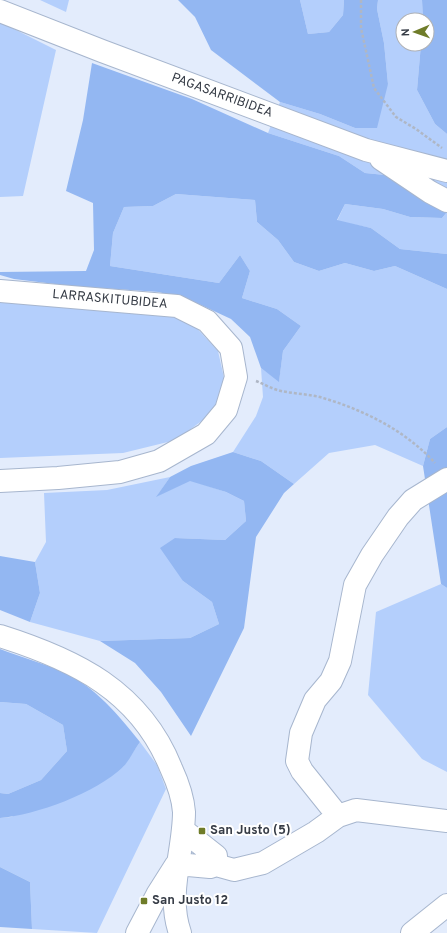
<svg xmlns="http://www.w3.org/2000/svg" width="447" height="933" viewBox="0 0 447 933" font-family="Overpass,sans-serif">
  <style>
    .green { fill: #b4cffc }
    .forest { fill: #93b7f2 }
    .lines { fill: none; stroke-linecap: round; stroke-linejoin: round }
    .minor-casing { stroke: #a7b6ce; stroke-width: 24 }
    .path { stroke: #afb7c5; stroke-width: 2.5; stroke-dasharray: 3 2; stroke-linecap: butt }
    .minor { stroke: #fff; stroke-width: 22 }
    .poi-dot { fill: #6f7c29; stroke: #fff; stroke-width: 1.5 }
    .labels { text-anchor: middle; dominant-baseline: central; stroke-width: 4; stroke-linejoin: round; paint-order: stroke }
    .street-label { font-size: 13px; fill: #363c46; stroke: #fff }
    .poi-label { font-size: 13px; font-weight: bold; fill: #363c46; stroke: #fff; text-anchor: start }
  </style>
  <rect width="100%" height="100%" fill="#e3ecfc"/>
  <path class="green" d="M 40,0 L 69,0 L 66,12 Z
    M 300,0 L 344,0 L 343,15 L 329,32 L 308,34 Z
    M 378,0 L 422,0 L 423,20 L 403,20 L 403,44 L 421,44 L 417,90 L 435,124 L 447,134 L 447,209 L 395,176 L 365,173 L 339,156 L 268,133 L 280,102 L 320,114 L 355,128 L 388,84 L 384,43 L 377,9 Z
    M 0,22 L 56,50 L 23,196 L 0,197 Z
    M 176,194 L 255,200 L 257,222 L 278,240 L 294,262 L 319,271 L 345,263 L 374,271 L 395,266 L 447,289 L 447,427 L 430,439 L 423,466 L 375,445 L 329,453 L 294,484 L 261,461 L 233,452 L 256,416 L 263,397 L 261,368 L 279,381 L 283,351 L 301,326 L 277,309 L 242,298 L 250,271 L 240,255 L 219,283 L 110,266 L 113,233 L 124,207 L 153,206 Z
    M 345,204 L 383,209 L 410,217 L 442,218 L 447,212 L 447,254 L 400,249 L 371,228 L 337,221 Z
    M 0,297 L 150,309 L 192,323 L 218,351 L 227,391 L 207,417 L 176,440 L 123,453 L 0,458 Z
    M 170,477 L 157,496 L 190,480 L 226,492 L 244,501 L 246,521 L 225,540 L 175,538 L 183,581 L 212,602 L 219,624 L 190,638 L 100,641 L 30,622 L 40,593 L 35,562 L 46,542 L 44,493 L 107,490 Z
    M 441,584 L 447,588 L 447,772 L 422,759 L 368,695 L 376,612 Z
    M 0,702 L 26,704 L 63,725 L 67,751 L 41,780 L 8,794 L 0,793 Z
    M 140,742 L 157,765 L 166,789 L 97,933 L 32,929 L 30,882 L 0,867 L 0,818 L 11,817 L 123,767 Z"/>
  <path class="forest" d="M 178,0 L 300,0 L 308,34 L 329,32 L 343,15 L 344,0 L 378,0 L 377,9 L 384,43 L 388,84 L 377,128 L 355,128 L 320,114 L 280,102 L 211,50 L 195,17 Z
    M 422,0 L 447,0 L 447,134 L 435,124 L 417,90 L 421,44 L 427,44 L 427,20 L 423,20 Z
    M 92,63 L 192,99 L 268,133 L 339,156 L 365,173 L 395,176 L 447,209 L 447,212 L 442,218 L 410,217 L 383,209 L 345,204 L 337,220 L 371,228 L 400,249 L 447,254 L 447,289 L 395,266 L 374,271 L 345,263 L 319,271 L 294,262 L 278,240 L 257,222 L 255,200 L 176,194 L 153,206 L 124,207 L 113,233 L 110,266 L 219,283 L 240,255 L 250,271 L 242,298 L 277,309 L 301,326 L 283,351 L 279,382 L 261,368 L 250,337 L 231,319 L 201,305 L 159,292 L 71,286 L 14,279 L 0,275 L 0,272 L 86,271 L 94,250 L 93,203 L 66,191 L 83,120 Z
    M 447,427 L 447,588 L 441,584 L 423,466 L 430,439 Z
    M 233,452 L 261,461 L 294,484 L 284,493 L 256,537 L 244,628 L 191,736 L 161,692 L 135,663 L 100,641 L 190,638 L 219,624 L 212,602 L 183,581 L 160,548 L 175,538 L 225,540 L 246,521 L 244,501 L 226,492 L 190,481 L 156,497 L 170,477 L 191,466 Z
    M 0,556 L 35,562 L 40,593 L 30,622 L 0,610 Z
    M 0,649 C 21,657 43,663 63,672 C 95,686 119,716 140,742 C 134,750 129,761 123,767 C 96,793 36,815 0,818 L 0,793 L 8,794 L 41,780 L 67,751 L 63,725 L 26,704 L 0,702 Z
    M 0,867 L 30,882 L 32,929 L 0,927 Z"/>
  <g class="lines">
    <defs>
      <path id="minor" d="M 0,11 L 102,51 L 366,150 L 447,171
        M 381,159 L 430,192 L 447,201
        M 0,291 L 177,306 L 207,321 L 231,348 L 236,377 L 226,410 L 206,434 L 159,461 L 120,472 L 58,478 L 0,481
        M 0,636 C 76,660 140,691 171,768 C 177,781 183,798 184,812 C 184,852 166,893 180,933
        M 338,816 L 302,771 L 297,761 L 301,733 L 315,700 L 331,681 L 340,661 L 355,585 L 372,555 L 398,517 L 413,500 L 447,479
        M 177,864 L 210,867 L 216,865 L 216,856 L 183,830
        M 216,865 L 234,870 L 263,863 L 316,832 L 338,816 L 356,810 L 447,821
        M 137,933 L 157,895 L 176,865
        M 412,933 L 447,905"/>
    </defs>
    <use href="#minor" class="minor-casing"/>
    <path class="path" d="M 361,0 L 361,28 L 374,88 L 396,117 L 416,129 L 442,148
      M 256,381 C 264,384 272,389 281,391 C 295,394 310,394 323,398 C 364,410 406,431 435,463"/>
    <use href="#minor" class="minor"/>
  </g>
  <g class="poi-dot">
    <rect x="198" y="827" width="8" height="8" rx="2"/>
    <rect x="140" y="897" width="8" height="8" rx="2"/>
  </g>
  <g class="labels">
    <g class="street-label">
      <text transform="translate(222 96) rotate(20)">PAGASARRIBIDEA</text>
      <text transform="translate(110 300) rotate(5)">LARRASKITUBIDEA</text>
    </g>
    <g class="poi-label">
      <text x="210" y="831">San Justo (5)</text>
      <text x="152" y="901">San Justo 12</text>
    </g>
  </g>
  <g transform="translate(415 32) rotate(268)"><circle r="19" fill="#ffffff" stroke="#afb1b5"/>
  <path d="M0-3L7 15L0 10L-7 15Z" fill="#6f7c29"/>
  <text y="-6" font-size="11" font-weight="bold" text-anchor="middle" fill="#363c46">N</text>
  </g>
</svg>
